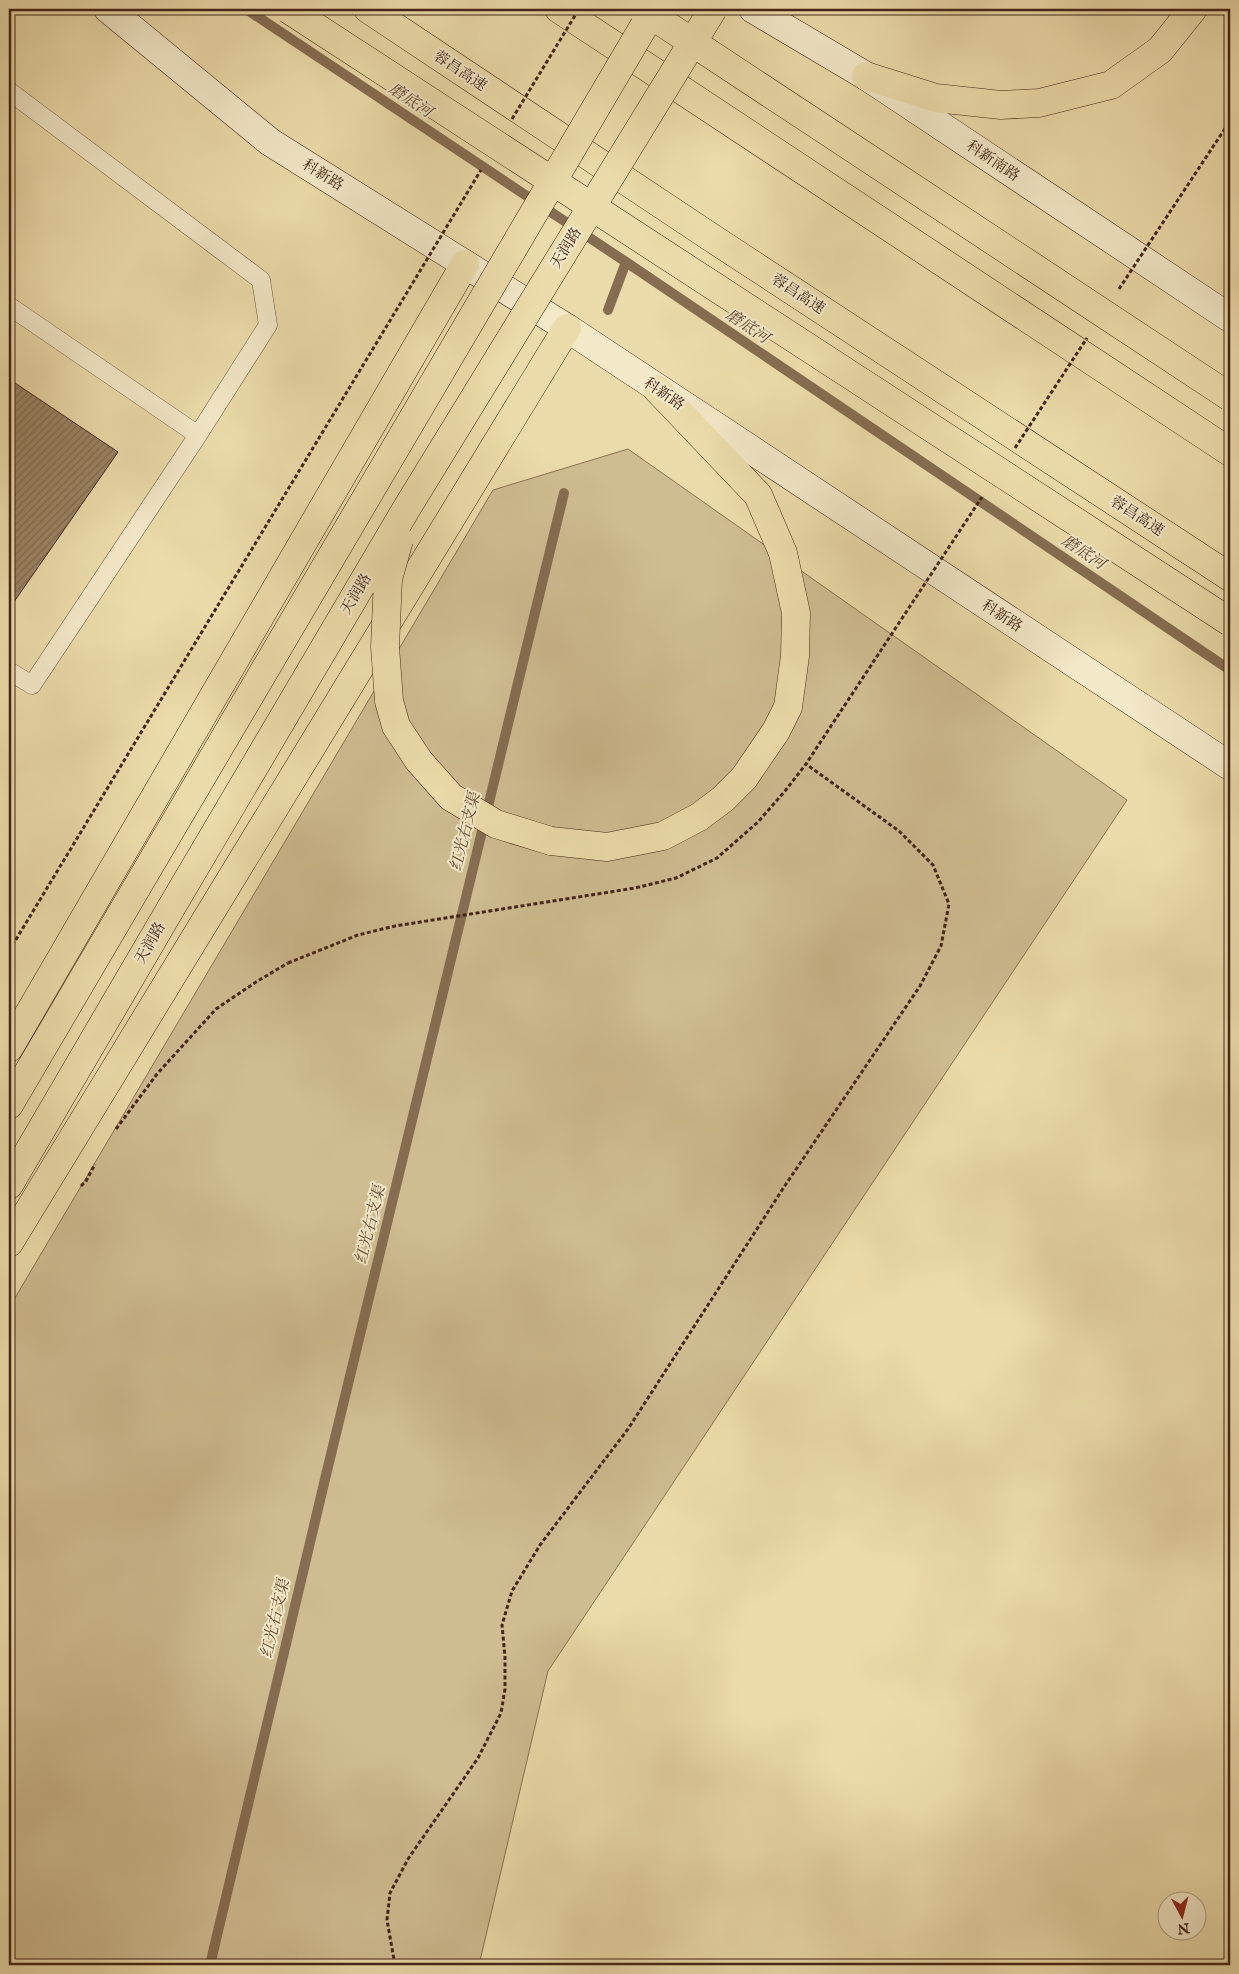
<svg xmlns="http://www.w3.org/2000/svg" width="1239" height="1974" viewBox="0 0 1239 1974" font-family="'IM FELL English','Noto Serif SC',serif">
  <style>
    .park { fill: #cfbc91; stroke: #897054 }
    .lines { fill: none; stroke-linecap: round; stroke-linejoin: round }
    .stream { stroke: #866d51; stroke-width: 10 }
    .building { fill: url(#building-hatch); stroke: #432516 }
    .lane-casing { stroke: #6d523b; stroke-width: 19 }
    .secondary-casing { stroke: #432516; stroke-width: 29 }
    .primary-casing { stroke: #432516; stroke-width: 29 }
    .highway-casing { stroke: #432516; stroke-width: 29 }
    .path { stroke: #432516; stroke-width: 3; stroke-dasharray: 4 2.5; stroke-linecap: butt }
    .lane { stroke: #f3e8c8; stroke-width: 18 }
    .secondary { stroke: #f3e8c8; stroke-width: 28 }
    .primary { stroke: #ecdbaa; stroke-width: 28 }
    .highway { stroke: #ecdbaa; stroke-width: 28 }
    .primary-bridge-casing { stroke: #432516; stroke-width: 29; stroke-linecap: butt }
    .highway-bridge-casing { stroke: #432516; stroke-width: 29; stroke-linecap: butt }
    .path-bridge { stroke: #432516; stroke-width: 3; stroke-dasharray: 4 2.5; stroke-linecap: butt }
    .primary-bridge { stroke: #ecdbaa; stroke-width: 28 }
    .highway-bridge { stroke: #ecdbaa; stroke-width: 28 }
    .labels { text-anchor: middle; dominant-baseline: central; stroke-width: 4; stroke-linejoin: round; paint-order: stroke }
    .street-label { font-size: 15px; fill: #432516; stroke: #f3e8c8 }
    .water-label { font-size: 16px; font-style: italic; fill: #654933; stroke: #f3e8c8 }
  </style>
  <defs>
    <pattern id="building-hatch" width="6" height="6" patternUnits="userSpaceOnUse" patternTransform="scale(1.25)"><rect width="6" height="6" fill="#9b8463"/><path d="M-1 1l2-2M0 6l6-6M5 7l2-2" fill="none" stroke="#806c51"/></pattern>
  </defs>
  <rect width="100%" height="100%" fill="#ecdbaa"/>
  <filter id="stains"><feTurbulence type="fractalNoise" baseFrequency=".004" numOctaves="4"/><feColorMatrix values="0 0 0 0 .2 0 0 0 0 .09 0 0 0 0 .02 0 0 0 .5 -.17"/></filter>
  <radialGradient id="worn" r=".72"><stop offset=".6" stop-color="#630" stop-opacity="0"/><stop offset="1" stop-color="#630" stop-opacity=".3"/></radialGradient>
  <path class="park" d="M 628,449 L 1127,800 L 548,1671 L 479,1965 L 9,1965 L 9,1308 L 493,490 Z"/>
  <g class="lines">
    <path class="stream" d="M 246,9 L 626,262 L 1230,670
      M 608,310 L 626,262
      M 210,1965 L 326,1475 L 564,493"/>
  </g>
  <path class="building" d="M 9,379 L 118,452 L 9,609 Z"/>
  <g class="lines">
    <defs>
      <path id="lane" d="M 9,91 L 261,280 L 268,325 L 198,435 L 32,685 L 9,671
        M 9,306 L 198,435"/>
      <path id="secondary" d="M 108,9 L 270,142 L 567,328 L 1230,766
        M 753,9 L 866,76 L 1230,318"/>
      <path id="primary" d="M 866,76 L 936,98 L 1001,105 L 1039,103 L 1111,85 L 1160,50 L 1193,9
        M 551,841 L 607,847 L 663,836 L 699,817 L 723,799 L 744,778 L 776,731 L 788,707 L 795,656 L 796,613 L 783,553 L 758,495 L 657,389
        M 9,1048 L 465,264
        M 9,1105 L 137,887
        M 9,1185 L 171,908
        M 9,1243 L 567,328"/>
      <path id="highway" d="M 368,9 L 712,238 L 1230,577
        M 559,9 L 1230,452"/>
    </defs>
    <use href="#lane" class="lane-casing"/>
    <use href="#secondary" class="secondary-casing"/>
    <use href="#primary" class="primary-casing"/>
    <use href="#highway" class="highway-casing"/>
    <path class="path" d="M 116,1129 L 157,1074 L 216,1009 L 256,982 L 288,963
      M 81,1186 L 86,1181 L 95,1164
      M 395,1965 L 387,1920 L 390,1893 L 408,1859 L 478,1758 L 501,1713 L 505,1689 L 505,1657 L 502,1625 L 512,1591 L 540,1545 L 628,1429 L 784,1187 L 920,986 L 941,946 L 949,904 L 933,865 L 899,831 L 806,764"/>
    <use href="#lane" class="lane"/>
    <use href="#secondary" class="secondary"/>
    <use href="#primary" class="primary"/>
    <use href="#highway" class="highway"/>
    <defs>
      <path id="primary-bridge" d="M 399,540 L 388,579 L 385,647 L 389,701 L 396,726 L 419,761 L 451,797 L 496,824 L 551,841
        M 137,887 L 654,9
        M 171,908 L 408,506 L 713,9"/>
      <path id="highway-bridge" d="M 288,9 L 1230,622
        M 642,9 L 1230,397"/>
    </defs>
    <use href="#primary-bridge" class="primary-bridge-casing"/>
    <use href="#highway-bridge" class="highway-bridge-casing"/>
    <path class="path-bridge" d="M 512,119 L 579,9
      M 1119,289 L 1230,121
      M 1015,448 L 1087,338
      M 9,951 L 481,170
      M 288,963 L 358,935 L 395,926 L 635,888 L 676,878 L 717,858 L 758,822 L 785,791 L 806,764 L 982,497"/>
    <use href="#primary-bridge" class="primary-bridge"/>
    <use href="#highway-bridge" class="highway-bridge"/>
  </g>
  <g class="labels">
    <g class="street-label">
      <text transform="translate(460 71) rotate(34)">蓉昌高速</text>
      <text transform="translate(993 161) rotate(34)">科新南路</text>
      <text transform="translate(323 175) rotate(32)">科新路</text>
      <text transform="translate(566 248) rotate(-58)">天润路</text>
      <text transform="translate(798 294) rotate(33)">蓉昌高速</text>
      <text transform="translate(664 394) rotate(34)">科新路</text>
      <text transform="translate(1137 516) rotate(33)">蓉昌高速</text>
      <text transform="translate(356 594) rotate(-59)">天润路</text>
      <text transform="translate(1002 616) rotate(33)">科新路</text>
      <text transform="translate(150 943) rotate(-60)">天润路</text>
    </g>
    <g class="water-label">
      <text transform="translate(410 101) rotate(34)">磨底河</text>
      <text transform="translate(747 327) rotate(34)">磨底河</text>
      <text transform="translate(1083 553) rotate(34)">磨底河</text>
      <text transform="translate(466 832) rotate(-76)">红光右支渠</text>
      <text transform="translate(371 1225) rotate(-76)">红光右支渠</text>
      <text transform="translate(276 1619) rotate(-77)">红光右支渠</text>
    </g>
  </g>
  <rect width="1239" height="1974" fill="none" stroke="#ecdbaa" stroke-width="30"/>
  <rect x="10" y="10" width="1219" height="1954" fill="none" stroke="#432516" stroke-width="2.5"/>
  <rect x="15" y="15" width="1209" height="1944" fill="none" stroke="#432516"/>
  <g transform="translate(1182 1916) rotate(173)"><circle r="24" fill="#f3e8c8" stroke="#ad9a81"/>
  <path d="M0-4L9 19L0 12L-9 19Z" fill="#8f2418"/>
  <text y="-8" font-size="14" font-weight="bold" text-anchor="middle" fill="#432516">N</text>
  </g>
  <rect width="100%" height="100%" filter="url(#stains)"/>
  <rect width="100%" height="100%" fill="url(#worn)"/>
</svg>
